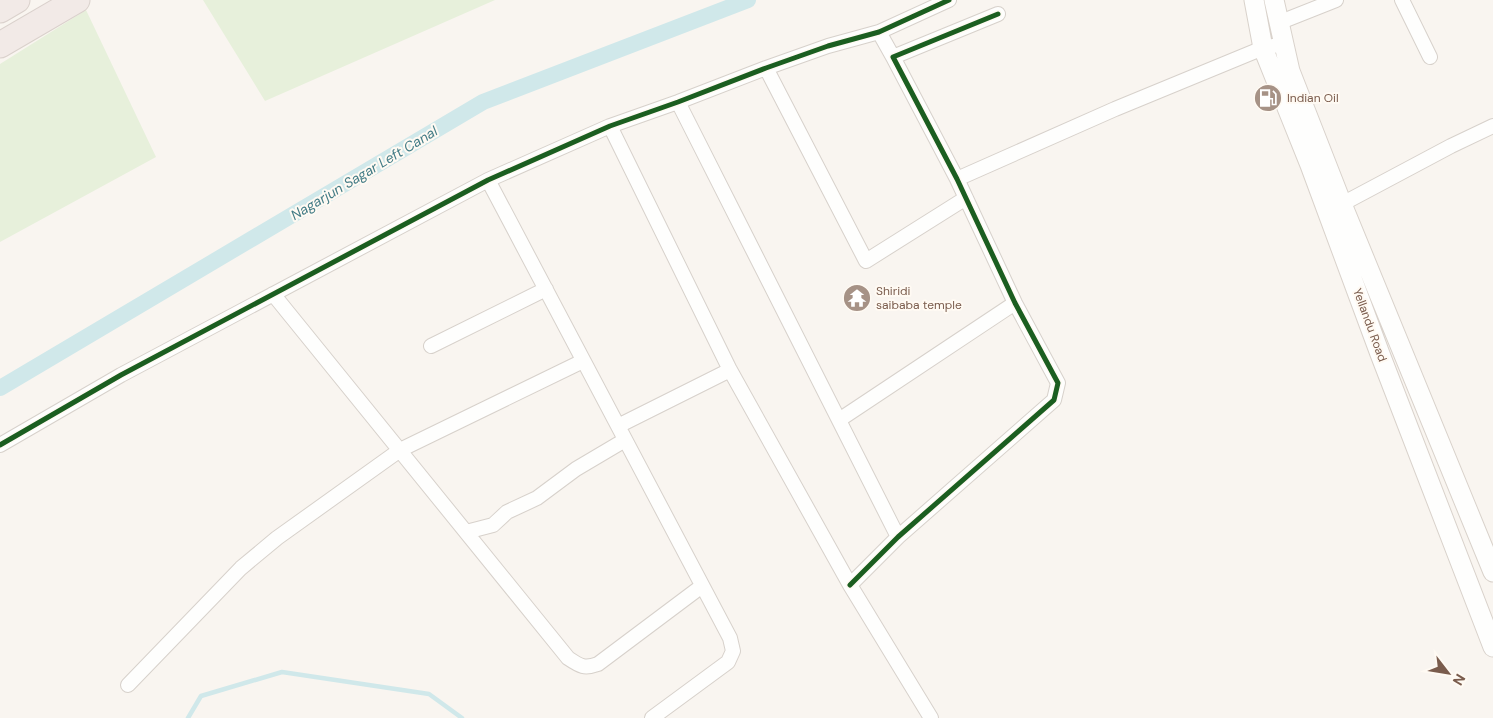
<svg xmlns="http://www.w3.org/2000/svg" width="1493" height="718" viewBox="0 0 1493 718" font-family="'DM Sans',sans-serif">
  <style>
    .grass { fill: #e7f0db }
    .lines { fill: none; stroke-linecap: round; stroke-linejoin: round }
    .stream { stroke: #d0e8ea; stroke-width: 4.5 }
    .canal { stroke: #d0e8ea; stroke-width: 16 }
    .street-casing { stroke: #d7d1cb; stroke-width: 16 }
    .secondary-casing { stroke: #d9d2cb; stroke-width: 21 }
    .highway-casing { stroke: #dad1cc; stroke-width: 27 }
    .street { stroke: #fefefd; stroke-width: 14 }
    .secondary { stroke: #fefefd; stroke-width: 19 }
    .highway { stroke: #f2eae7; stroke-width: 25 }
    .cycleway-casing { stroke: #fffaf3; stroke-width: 8 }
    .cycleway { stroke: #1b5e20; stroke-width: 5 }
    .labels { text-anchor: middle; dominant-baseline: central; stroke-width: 4; stroke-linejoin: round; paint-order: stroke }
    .poi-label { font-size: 12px; fill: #7a5c4d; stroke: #fffaf3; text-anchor: start }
    .street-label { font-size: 12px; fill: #7a5c4d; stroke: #fffaf3 }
    .water-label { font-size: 14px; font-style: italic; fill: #437c86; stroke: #fffaf3 }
  </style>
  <rect width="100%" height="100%" fill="#f9f5f0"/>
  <path class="grass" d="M 203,0 L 495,0 L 265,101 Z
    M 86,10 L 156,157 L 0,242 L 0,64 Z"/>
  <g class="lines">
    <path class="stream" d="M 188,718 L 201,696 L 282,672 L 429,694 L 462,718"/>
    <path class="canal" d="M 0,388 L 483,102 L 748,0"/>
    <defs>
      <path id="street" d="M 1402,0 L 1430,57
        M 1278,23 L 1336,0
        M 879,32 L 893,57
        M 766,68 L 866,261 L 966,198
        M 678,102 L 898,537
        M 610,126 L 730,370 L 850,585 L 931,718
        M 957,179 L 1115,109 L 1263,48 L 1283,44
        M 488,180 L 730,638 L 733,651 L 728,662 L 652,718
        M 1342,204 L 1451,146 L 1493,126
        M 273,294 L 568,658 C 580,666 584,669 598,664 L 702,586
        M 431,346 L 546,289
        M 839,420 L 1015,303
        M 618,426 L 730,370
        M 0,445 L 121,375 L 488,180 L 610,126 L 678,102 L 766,68 L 828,46 L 879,32 L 949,0
        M 466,532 L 493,525 L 507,512 L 537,498 L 576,469 L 625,440
        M 850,585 L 898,537 L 1054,400 L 1058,383 L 1015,303 L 957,179 L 893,57 L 998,14
        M 128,685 L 241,568 L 277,538 L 400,450 L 583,361"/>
      <path id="secondary" d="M 1254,0 L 1263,48 L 1310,165 L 1380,354 L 1493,647
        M 1274,0 L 1290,71 L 1342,204 L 1493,572"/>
      <path id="highway" d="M 0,10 L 17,0
        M 0,45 L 77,0"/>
    </defs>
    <use href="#street" class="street-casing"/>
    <use href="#secondary" class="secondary-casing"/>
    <use href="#highway" class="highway-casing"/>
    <use href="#street" class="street"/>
    <use href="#secondary" class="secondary"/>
    <use href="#highway" class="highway"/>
    <defs>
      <path id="cycleway" d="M 0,445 L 121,375 L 488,180 L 610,126 L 678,102 L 766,68 L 828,46 L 879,32 L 949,0
        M 850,585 L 898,537 L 1054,400 L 1058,383 L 1015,303 L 957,179 L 893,57 L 998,14"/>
    </defs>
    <use href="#cycleway" class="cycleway-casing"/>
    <use href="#cycleway" class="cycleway"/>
  </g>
  <defs>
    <symbol id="fuel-disc" viewBox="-11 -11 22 22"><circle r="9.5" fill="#a69286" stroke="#fffaf3"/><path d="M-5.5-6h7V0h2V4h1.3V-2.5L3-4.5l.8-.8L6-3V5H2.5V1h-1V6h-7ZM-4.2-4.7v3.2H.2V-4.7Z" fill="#fff"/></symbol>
    <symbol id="temple-disc" viewBox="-11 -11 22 22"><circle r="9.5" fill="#a69286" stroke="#fffaf3"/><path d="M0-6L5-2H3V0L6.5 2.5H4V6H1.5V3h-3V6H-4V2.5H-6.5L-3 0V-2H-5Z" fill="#fff"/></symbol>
  </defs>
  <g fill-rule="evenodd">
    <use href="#fuel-disc" x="1252" y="82" width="32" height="32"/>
    <use href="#temple-disc" x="841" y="282" width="32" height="32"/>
  </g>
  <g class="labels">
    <g class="poi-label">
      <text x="1287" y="98">Indian Oil</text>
      <text x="876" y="291">Shiridi<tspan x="876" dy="14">saibaba temple</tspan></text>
    </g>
    <g class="street-label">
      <text transform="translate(1370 325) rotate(70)">Yellandu Road</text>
    </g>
    <g class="water-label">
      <text transform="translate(364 173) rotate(-31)">Nagarjun Sagar Left Canal</text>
    </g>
  </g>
  <g transform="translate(1448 673) rotate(121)" stroke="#fffaf3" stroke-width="4" paint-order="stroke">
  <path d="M0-4L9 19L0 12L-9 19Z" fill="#7a5c4d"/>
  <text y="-8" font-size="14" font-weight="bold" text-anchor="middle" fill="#7a5c4d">N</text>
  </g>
</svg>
